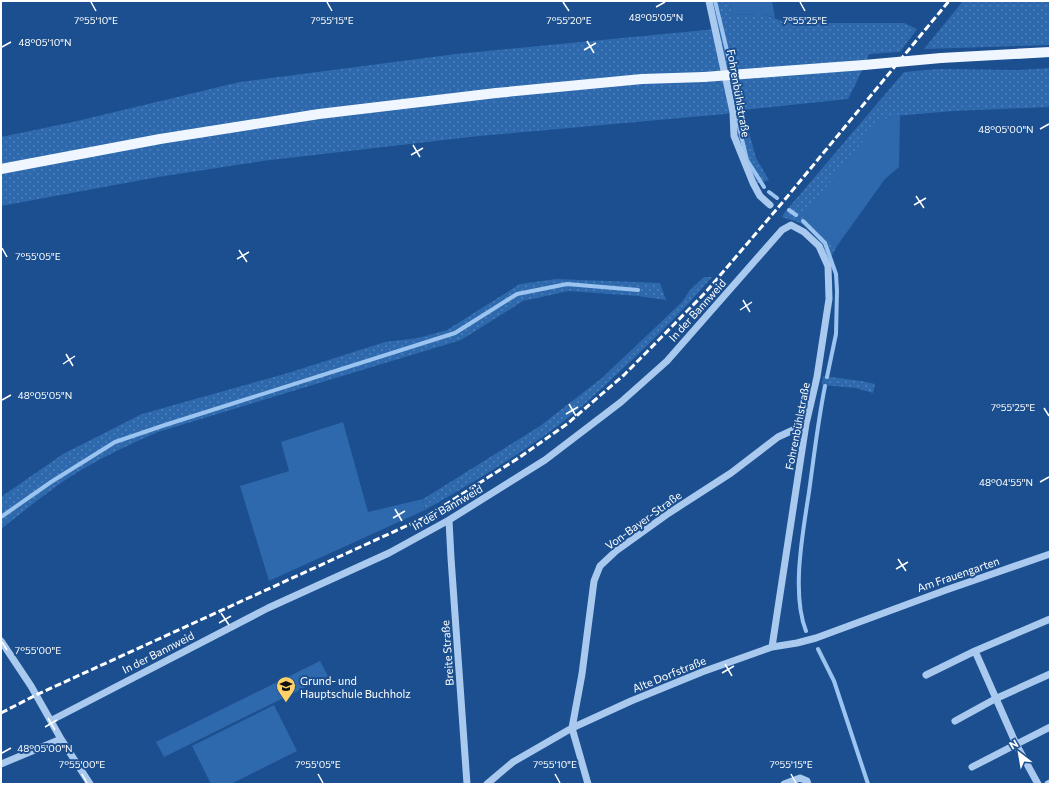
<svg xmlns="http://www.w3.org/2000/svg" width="1051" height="785" viewBox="0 0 1051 785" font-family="Commissioner,sans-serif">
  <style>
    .grass { fill: url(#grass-dots) }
    .green { fill: #2e69ad }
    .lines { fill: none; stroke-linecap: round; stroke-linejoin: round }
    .stream { stroke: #9cc4f0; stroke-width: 4 }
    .minor { stroke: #a9c9ee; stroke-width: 7 }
    .major { stroke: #f0f6ff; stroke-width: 10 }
    .rail { stroke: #fff; stroke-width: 3; stroke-dasharray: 7 3; stroke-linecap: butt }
    .major-bridge { stroke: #f0f6ff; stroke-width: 10 }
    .ticks { fill: none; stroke: #fff; stroke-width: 1.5 }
    .labels { text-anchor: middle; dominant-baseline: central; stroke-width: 4; stroke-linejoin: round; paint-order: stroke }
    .street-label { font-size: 11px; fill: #fff; stroke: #1b4f8f }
    .poi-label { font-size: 11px; fill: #fff; stroke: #1b4f8f; text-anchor: start }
    .ticks-label { font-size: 10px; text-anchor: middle; fill: #fff; stroke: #1b4f8f; stroke-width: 4; stroke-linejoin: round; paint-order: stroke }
  </style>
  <defs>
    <pattern id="grass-dots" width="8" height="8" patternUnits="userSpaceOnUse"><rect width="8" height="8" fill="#2e69ad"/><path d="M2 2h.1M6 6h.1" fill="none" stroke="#4d80b9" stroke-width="1.8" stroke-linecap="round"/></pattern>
  </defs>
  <rect width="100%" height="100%" fill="#1b4f8f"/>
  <path class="grass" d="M 711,1 L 730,1 L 732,15 L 763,14 L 787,23 L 904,23 L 917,29 L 900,52 L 869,54 L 859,77 L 848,99 L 743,110 L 756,158 L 769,180 L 755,184 L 734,136 L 733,112 L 725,114 L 479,136 L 262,161 L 158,177 L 1,206 L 1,137 L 73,122 L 240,82 L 456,54 L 716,29 Z
    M 963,1 L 1050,1 L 1050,45 L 924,49 Z
    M 1050,68 L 1050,107 L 953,111 L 894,116 L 882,121 L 805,214 L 837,246 L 829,260 C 823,246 815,231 800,223 C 795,221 788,219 782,217 L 785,212 L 904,72 L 938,69 L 1020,70 Z
    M 704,277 L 712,277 C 682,312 650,344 616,375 C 593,397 570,418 544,436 C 506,463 465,487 425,510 L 423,499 L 540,426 L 602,378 L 682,302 L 690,290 Z
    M 556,279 L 660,283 L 666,300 L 638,296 L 569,291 L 523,301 L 461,340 L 158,432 C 132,443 107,455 83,469 C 54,486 28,508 1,529 L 1,497 L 63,454 L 142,414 L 288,373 L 385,342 L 418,338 L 447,330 L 520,284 Z
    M 823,376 L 861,381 L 875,384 L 873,393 L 856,388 L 822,385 Z"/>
  <path class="green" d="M 730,1 L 772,1 L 775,18 L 763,14 L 732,15 Z
    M 894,116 L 900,116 L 899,167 L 885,179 L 837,246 L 805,214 L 876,125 L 882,121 Z
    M 343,422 L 368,512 L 423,499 L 425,510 L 269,581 L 240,486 L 289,471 L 281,442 Z
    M 320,661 L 328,676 L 164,757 L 156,742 Z
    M 274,705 L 297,751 L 231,784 L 211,784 L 192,746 Z"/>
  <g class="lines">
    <path class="stream" d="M 715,1 L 738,96 L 739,127 L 747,160 L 764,187
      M 769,192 L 777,198
      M 789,210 L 796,215
      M 803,221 L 825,243 L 836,274 L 837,291 L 836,334 L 827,377
      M 1,517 L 51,482 L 115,442 L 165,425 L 455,333 L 517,294 L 567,284 L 638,290
      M 806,631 C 791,593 803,532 809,492 C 814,456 818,421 825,386
      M 818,649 L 834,681 L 868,784"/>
    <path class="minor" d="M 709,1 L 733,112 L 734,136 L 753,183 L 760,196 L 770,205
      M 449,520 L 451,558 L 467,784
      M 1,641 L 31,686 L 61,739 L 90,784
      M 975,651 L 1016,744 L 1038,784
      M 926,675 L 975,651 L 1050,619
      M 52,720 L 268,608 L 389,553 L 449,520 L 545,460 L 621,402 L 667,361 L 782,230 L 791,225 L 804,232 L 819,246 L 828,266 L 829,299 L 817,377 L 806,424 L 772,647
      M 955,721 L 995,699 L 1050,674
      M 1,764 L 61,739
      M 972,767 L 1050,727
      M 487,784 L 513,762 L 572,728 L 631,701 L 702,672 L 772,647 L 797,643 L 816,638 L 946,590 L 1050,554
      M 588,784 L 572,728 L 582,674 L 594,581 L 600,566 L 616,551 L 669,513 L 731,473 L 778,437 L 806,424
      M 784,784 L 800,778 L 807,781 L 808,784
      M 1048,784 L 1050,783"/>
    <path class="major" d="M 941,58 L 1050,52
      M 757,73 L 864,65
      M 1,169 L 160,139 L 319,114 L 496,93 L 642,79 L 704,77"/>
    <path class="rail" d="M 1,713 L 36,695 L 426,517 L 520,457 L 567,424 L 624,375 L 705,293 L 782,203 L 949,1"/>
    <path class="major-bridge" d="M 864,65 L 941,58
      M 704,77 L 757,73"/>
  </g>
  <path class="ticks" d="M 91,2 L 96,11M 327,2 L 332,11M 563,2 L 569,11M 800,2 L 805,11M 656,7 L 665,2M 587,41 L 594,53M 2,47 L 11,42M 584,50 L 596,43M 1040,129 L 1049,124M 413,145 L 420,157M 411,155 L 423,148M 916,196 L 924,208M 914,205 L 926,198M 2,248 L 7,257M 239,250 L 247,262M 237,259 L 249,252M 743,300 L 750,312M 740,310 L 752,302M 66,354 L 73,366M 63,364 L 75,356M 2,400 L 11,395M 569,404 L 576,416M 1044,408 L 1049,416M 566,414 L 578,407M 1040,482 L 1049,477M 395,509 L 402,521M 393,518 L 405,511M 898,559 L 906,571M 896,569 L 908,562M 221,613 L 229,625M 219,623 L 231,616M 2,642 L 7,650M 725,664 L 732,676M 722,673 L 734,666M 48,718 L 55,730M 45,727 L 57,720M 2,753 L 11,748M 82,774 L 87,783M 318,774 L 323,783M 555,774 L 560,783M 791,774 L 796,783"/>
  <defs>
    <symbol id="school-pin" viewBox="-11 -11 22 30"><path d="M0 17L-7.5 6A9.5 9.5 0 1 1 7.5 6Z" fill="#ffd166" stroke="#1b4f8f"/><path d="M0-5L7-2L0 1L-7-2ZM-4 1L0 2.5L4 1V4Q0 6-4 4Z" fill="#111"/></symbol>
  </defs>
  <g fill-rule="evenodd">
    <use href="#school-pin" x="275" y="675" width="22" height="30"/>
  </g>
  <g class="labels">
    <g class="street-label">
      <text transform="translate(739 93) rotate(80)">Fohrenbühlstraße</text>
      <text transform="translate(697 310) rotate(-48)">In der Bannweid</text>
      <text transform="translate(797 426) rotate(-79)">Fohrenbühlstraße</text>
      <text transform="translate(447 507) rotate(-30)">In der Bannweid</text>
      <text transform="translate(643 520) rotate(-36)">Von-Bayer-Straße</text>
      <text transform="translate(958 574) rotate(-19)">Am Frauengarten</text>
      <text transform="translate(158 652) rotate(-27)">In der Bannweid</text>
      <text transform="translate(447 653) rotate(-94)">Breite Straße</text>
      <text transform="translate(669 674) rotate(-22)">Alte Dorfstraße</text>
    </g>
    <g class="poi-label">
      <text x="300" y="680">Grund- und<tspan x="300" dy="13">Hauptschule Buchholz</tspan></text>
    </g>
  </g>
  <g class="ticks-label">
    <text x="656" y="21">48°05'05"N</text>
    <text x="96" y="24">7°55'10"E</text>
    <text x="332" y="24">7°55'15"E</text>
    <text x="569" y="24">7°55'20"E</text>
    <text x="805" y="24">7°55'25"E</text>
    <text x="45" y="46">48°05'10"N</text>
    <text x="1006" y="133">48°05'00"N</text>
    <text x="38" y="260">7°55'05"E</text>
    <text x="45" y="399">48°05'05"N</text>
    <text x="1013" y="411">7°55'25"E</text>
    <text x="1006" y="486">48°04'55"N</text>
    <text x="38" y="654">7°55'00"E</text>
    <text x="45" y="752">48°05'00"N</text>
    <text x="82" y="768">7°55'00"E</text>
    <text x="318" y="768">7°55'05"E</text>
    <text x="555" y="768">7°55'10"E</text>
    <text x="791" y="768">7°55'15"E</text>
  </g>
  <rect width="1051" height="785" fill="none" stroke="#ffffff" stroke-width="4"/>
  <g transform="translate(1019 753) rotate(329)" stroke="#1b4f8f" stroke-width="3" paint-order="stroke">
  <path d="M0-3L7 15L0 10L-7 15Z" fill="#ffffff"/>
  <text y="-6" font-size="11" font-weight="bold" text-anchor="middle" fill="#ffffff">N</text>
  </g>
</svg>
